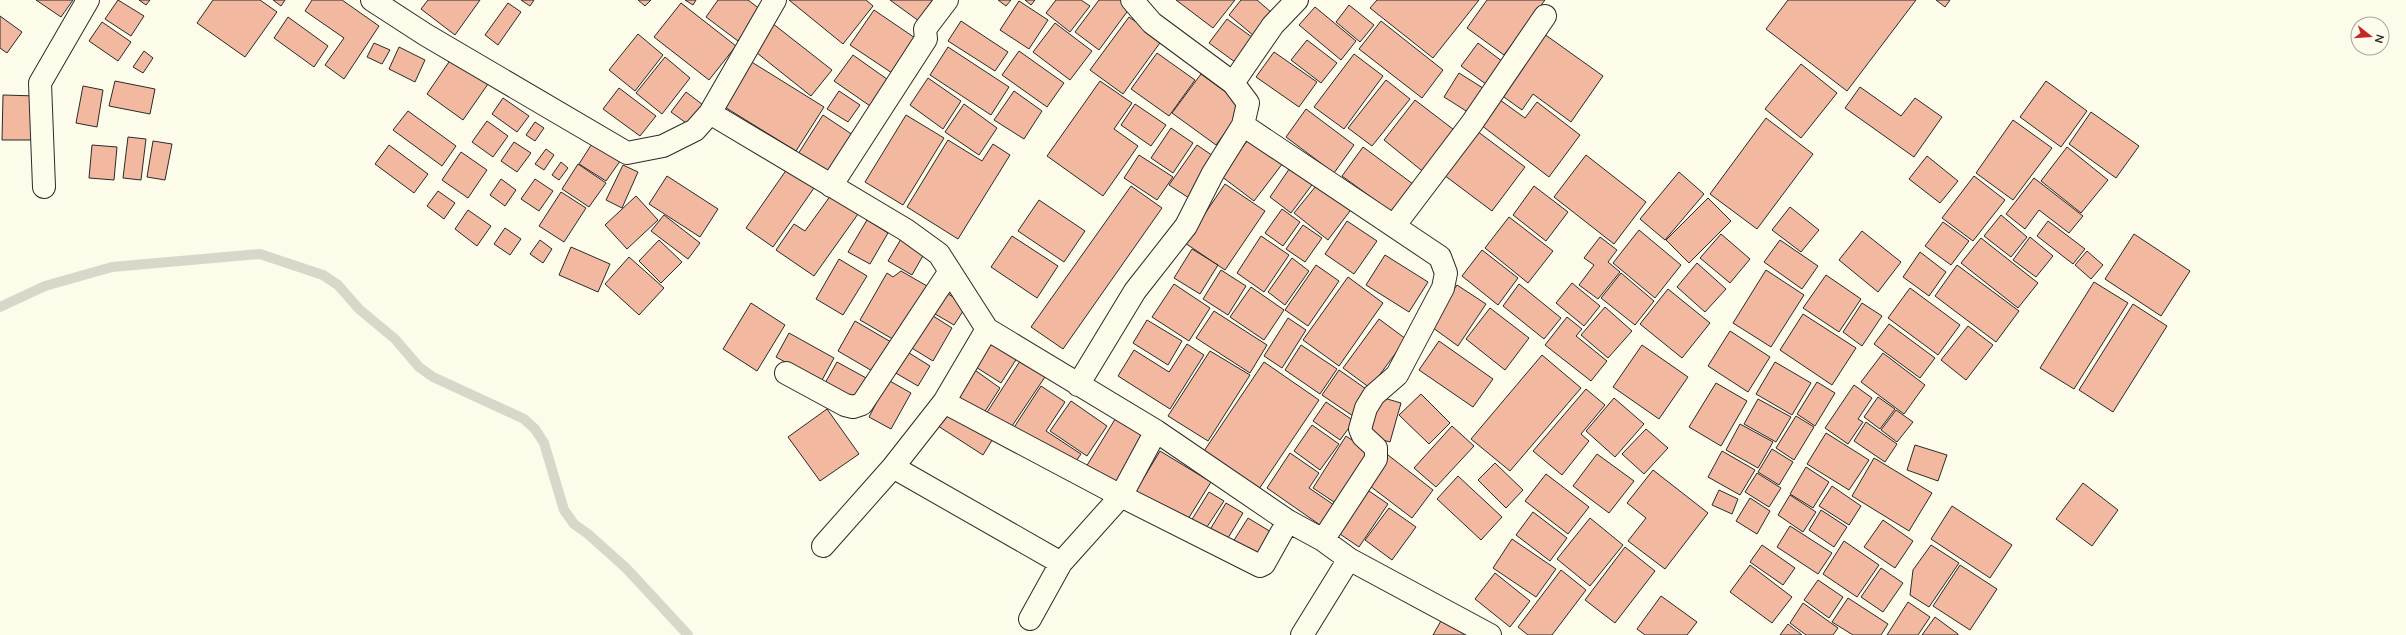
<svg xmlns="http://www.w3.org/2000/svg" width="2406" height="635" viewBox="0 0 2406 635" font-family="Mulish,sans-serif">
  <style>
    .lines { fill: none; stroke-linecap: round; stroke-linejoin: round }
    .stream { stroke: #d8d7c9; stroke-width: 10 }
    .building { fill: #f2b8a0; stroke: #2b2b2b }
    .minor-casing { stroke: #2b2b2b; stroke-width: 24 }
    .minor { stroke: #fdfbea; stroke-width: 22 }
  </style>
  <rect width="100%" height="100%" fill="#fdfbea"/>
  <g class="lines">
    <path class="stream" d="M 0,307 L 45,286 L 112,267 L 260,254 L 323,275 L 338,285 L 359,309 L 395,339 L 419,367 L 433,377 L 524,419 L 535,429 L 544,443 L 564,510 L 574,524 L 588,534 L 626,568 L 688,635"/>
  </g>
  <path class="building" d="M 36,0 L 73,0 L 61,17 Z
    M 118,0 L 144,16 L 131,36 L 105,19 Z
    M 139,0 L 150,0 L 146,5 Z
    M 213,0 L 260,0 L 277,12 L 245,57 L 197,23 Z
    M 273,0 L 285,0 L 281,6 Z
    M 312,0 L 342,0 L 379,26 L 344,79 L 325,65 L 344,38 L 305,11 Z
    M 428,0 L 480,0 L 455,35 L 421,9 Z
    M 521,0 L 534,0 L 530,6 Z
    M 638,0 L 651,0 L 645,6 Z
    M 685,0 L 696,0 L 693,5 Z
    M 718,0 L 748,0 L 761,10 L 738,41 L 706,17 Z
    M 789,0 L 866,0 L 873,6 L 843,44 Z
    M 890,0 L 939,0 L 923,24 Z
    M 998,0 L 1011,0 L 1006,6 Z
    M 1025,0 L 1035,0 L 1031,5 Z
    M 1056,0 L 1081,0 L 1090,6 L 1070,32 L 1046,13 Z
    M 1099,0 L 1125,0 L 1132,5 L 1099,50 L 1075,32 Z
    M 1176,0 L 1235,0 L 1213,28 Z
    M 1241,0 L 1257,0 L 1272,13 L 1254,36 L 1229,15 Z
    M 1377,0 L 1479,0 L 1433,58 L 1370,8 Z
    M 1487,0 L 1545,0 L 1504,55 L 1467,28 Z
    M 1788,0 L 1916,0 L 1847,91 L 1766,29 Z
    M 1936,0 L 1950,0 L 1945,7 Z
    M 1019,1 L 1048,20 L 1029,49 L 1000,30 Z
    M 508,3 L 521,12 L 498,45 L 485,35 Z
    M 681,3 L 736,46 L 709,80 L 654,37 Z
    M 1349,5 L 1374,25 L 1360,42 L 1336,22 Z
    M 1315,7 L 1356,41 L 1341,60 L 1299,25 Z
    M 874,10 L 921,42 L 898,77 L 850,45 Z
    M 0,16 L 22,32 L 7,53 L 0,48 Z
    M 288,17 L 328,46 L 314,67 L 274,38 Z
    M 1129,17 L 1162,40 L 1123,94 L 1090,70 Z
    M 1227,19 L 1256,40 L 1239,65 L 1209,43 Z
    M 961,21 L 1008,52 L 995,71 L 948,41 Z
    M 1381,21 L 1443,70 L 1422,98 L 1359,49 Z
    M 102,22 L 131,42 L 118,61 L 89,41 Z
    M 772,23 L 832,70 L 811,96 L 752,49 Z
    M 1055,23 L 1092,51 L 1070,80 L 1033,52 Z
    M 1540,31 L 1603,76 L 1571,122 L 1533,94 L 1522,110 L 1497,92 Z
    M 638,34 L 663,55 L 635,91 L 609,70 Z
    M 1307,40 L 1337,63 L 1321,83 L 1291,60 Z
    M 374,43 L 390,50 L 382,64 L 367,57 Z
    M 1478,43 L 1507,65 L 1490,87 L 1461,66 Z
    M 399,47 L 425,60 L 415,82 L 389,69 Z
    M 948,47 L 1009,87 L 991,115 L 930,75 Z
    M 144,51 L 153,58 L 143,73 L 133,67 Z
    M 1019,51 L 1064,83 L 1047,107 L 1002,75 Z
    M 1274,52 L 1317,82 L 1299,107 L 1256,77 Z
    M 1157,53 L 1195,80 L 1169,116 L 1131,89 Z
    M 1354,54 L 1383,76 L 1344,129 L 1314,107 Z
    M 853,55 L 891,82 L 873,108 L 834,81 Z
    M 665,57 L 690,78 L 662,114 L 636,93 Z
    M 451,59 L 488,84 L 463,120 L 427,94 Z
    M 750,61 L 824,107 L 796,151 L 723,106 Z
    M 1801,64 L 1837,93 L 1801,138 L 1765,109 Z
    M 1459,73 L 1486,90 L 1471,114 L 1444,97 Z
    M 1201,74 L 1245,106 L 1216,145 L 1172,113 Z
    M 928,78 L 961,101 L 943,129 L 910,105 Z
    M 1386,80 L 1410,99 L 1372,146 L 1348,128 Z
    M 115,81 L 155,89 L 150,114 L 109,106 Z
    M 1100,81 L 1132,103 L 1114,129 L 1138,146 L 1103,196 L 1047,156 Z
    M 2046,81 L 2087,111 L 2061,147 L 2020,117 Z
    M 83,86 L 103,90 L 97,127 L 76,123 Z
    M 1860,87 L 1901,116 L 1915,98 L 1942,117 L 1914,157 L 1845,108 Z
    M 619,88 L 656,116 L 640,136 L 603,109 Z
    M 839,91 L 860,105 L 848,122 L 827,109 Z
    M 1014,91 L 1042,111 L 1024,139 L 994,120 Z
    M 686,92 L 707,108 L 693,128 L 671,112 Z
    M 3,95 L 37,96 L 36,140 L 2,140 Z
    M 503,98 L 529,116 L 517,132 L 492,114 Z
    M 1415,100 L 1458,133 L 1426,174 L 1384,140 Z
    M 1500,100 L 1525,118 L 1537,102 L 1580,135 L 1549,177 L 1481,125 Z
    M 964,104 L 997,128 L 979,155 L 945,132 Z
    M 1135,104 L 1166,125 L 1151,146 L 1121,125 Z
    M 1306,109 L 1354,145 L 1334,173 L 1286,137 Z
    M 408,111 L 456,146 L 442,166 L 393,130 Z
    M 2091,112 L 2139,146 L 2116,178 L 2069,144 Z
    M 823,115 L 859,139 L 834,177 L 798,154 Z
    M 906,115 L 944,138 L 903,205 L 865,182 Z
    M 1766,118 L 1813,154 L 1757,229 L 1710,194 Z
    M 2013,120 L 2052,148 L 2013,200 L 1976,173 Z
    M 487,121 L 508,136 L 493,157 L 472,142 Z
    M 535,122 L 544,128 L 535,141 L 526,135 Z
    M 1171,128 L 1193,143 L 1173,173 L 1151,158 Z
    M 1477,131 L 1525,167 L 1492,211 L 1444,175 Z
    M 128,137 L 146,139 L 141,180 L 123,178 Z
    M 1250,137 L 1283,163 L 1254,201 L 1221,176 Z
    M 595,139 L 623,157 L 606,181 L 579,164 Z
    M 948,140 L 982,161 L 993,144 L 1010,155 L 958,239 L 907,207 Z
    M 153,141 L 172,144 L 165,180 L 147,177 Z
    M 514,142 L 531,153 L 517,172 L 501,161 Z
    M 92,145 L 117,147 L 114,180 L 89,178 Z
    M 389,145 L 428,174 L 414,193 L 375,164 Z
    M 1197,145 L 1216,158 L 1189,198 L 1169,185 Z
    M 1363,147 L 1413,184 L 1393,213 L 1342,176 Z
    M 2067,147 L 2108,180 L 2081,213 L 2041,181 Z
    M 546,149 L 554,155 L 544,170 L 535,164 Z
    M 461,152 L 487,170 L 468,198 L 442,180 Z
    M 1139,155 L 1173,177 L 1157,200 L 1124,178 Z
    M 1586,155 L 1646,202 L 1614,244 L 1554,197 Z
    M 1927,156 L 1958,181 L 1940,203 L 1909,179 Z
    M 561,162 L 568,168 L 559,180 L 552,175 Z
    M 1294,162 L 1317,178 L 1291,213 L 1270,197 Z
    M 578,164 L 606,183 L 589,207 L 562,189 Z
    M 623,165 L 638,172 L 622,208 L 606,200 Z
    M 787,169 L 814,188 L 773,247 L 746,228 Z
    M 1679,172 L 1704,194 L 1665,240 L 1640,219 Z
    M 667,176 L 718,209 L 700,237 L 649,204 Z
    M 1974,176 L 2005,200 L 1973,241 L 1942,218 Z
    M 2034,178 L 2083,216 L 2069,233 L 2039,210 L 2025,229 L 2006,214 Z
    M 501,179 L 516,190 L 505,206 L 490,195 Z
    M 535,179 L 553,191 L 539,211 L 521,199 Z
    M 1320,181 L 1353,207 L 1328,240 L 1294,213 Z
    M 1225,184 L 1265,211 L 1225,270 L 1185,243 Z
    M 1131,186 L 1162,208 L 1063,349 L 1031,327 Z
    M 1534,186 L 1568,212 L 1546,241 L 1513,215 Z
    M 438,191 L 455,203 L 444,219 L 427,206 Z
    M 561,192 L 586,208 L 564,242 L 539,226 Z
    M 831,195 L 858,214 L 814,276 L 776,250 L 794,224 L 805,231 Z
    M 636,196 L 658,220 L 627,249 L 605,225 Z
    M 1708,198 L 1731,221 L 1689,263 L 1666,240 Z
    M 1039,200 L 1085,231 L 1064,262 L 1018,231 Z
    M 1790,207 L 1819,230 L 1801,252 L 1772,230 Z
    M 1282,209 L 1300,222 L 1283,246 L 1265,233 Z
    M 468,210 L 491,226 L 477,246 L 455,229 Z
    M 664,215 L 700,243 L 688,259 L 651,231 Z
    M 2001,215 L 2027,237 L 2011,257 L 1984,236 Z
    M 1509,217 L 1553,251 L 1528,283 L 1485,248 Z
    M 867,220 L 888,233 L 870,264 L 848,252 Z
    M 1347,221 L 1377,241 L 1354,274 L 1325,254 Z
    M 2048,221 L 2085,249 L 2073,264 L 2037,236 Z
    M 1943,222 L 1969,241 L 1951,265 L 1925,246 Z
    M 1303,225 L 1322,238 L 1305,262 L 1286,249 Z
    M 505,228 L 521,239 L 510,255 L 494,244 Z
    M 1639,230 L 1681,265 L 1655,298 L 1613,263 Z
    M 1862,231 L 1901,262 L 1878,292 L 1839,260 Z
    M 1721,234 L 1750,259 L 1730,283 L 1700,258 Z
    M 2134,234 L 2190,271 L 2161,316 L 2105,279 Z
    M 1012,236 L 1058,266 L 1037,298 L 991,267 Z
    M 1261,236 L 1289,255 L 1264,292 L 1237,273 Z
    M 1600,237 L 1617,250 L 1608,262 L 1620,272 L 1598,299 L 1579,285 L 1594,265 L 1584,258 Z
    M 2030,237 L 2053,256 L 2036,277 L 2013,260 Z
    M 1981,238 L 2038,283 L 2018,308 L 1961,263 Z
    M 901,239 L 925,252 L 912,275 L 888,261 Z
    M 540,240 L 552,249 L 543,263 L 530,254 Z
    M 659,240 L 682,262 L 661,283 L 639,261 Z
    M 1780,240 L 1818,266 L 1802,289 L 1764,262 Z
    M 571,247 L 610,264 L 598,292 L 559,275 Z
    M 1192,249 L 1218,265 L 1200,294 L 1174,278 Z
    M 1482,250 L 1518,278 L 1498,305 L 1462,276 Z
    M 2087,251 L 2103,265 L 2091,279 L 2075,265 Z
    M 1920,252 L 1946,272 L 1929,296 L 1903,277 Z
    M 1385,255 L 1428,282 L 1409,312 L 1366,285 Z
    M 629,257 L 664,288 L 639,315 L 605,284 Z
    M 1292,258 L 1309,271 L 1285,305 L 1268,292 Z
    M 839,259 L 867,276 L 843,315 L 816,299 Z
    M 1697,263 L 1726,289 L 1705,312 L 1677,287 Z
    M 1316,265 L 1339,281 L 1308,326 L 1285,310 Z
    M 1957,265 L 2019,311 L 1996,342 L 1935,296 Z
    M 1221,270 L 1246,286 L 1228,315 L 1203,299 Z
    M 1766,270 L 1804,295 L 1771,347 L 1733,323 Z
    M 901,271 L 927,286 L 896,341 L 860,320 L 887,273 L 893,277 Z
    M 1621,273 L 1654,301 L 1635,325 L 1601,298 Z
    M 1826,275 L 1861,299 L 1839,332 L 1803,308 Z
    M 1348,277 L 1383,303 L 1339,366 L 1303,340 Z
    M 2094,282 L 2128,303 L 2074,389 L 2040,368 Z
    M 1572,283 L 1600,306 L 1584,326 L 1556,303 Z
    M 1174,284 L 1210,308 L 1189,341 L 1152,317 Z
    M 1519,284 L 1561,318 L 1544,339 L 1503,306 Z
    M 1457,285 L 1486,304 L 1458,346 L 1429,325 Z
    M 1251,287 L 1284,310 L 1264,340 L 1230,317 Z
    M 1910,288 L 1960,325 L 1938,355 L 1888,318 Z
    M 1668,289 L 1710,323 L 1682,358 L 1640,324 Z
    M 943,291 L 967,305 L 954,325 L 930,311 Z
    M 751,303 L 785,325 L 757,371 L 723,349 Z
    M 1862,303 L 1882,316 L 1862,346 L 1843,332 Z
    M 2133,304 L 2167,326 L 2113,412 L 2079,390 Z
    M 1605,307 L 1632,331 L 1608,358 L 1581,335 Z
    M 1490,308 L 1529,338 L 1505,370 L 1466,339 Z
    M 1214,311 L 1267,345 L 1250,373 L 1196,338 Z
    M 930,314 L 952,328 L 933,361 L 910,347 Z
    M 1803,314 L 1856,348 L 1832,385 L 1780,350 Z
    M 1567,317 L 1582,329 L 1576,336 L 1607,361 L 1591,381 L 1545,345 Z
    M 1288,318 L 1306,330 L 1282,368 L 1264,356 Z
    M 1379,319 L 1406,339 L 1370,388 L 1343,368 Z
    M 1147,320 L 1182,341 L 1168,365 L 1133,343 Z
    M 855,321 L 891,342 L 874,372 L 838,351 Z
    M 1889,324 L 1935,358 L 1920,378 L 1874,344 Z
    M 1968,326 L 1993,345 L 1966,380 L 1941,360 Z
    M 1730,331 L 1770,357 L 1748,392 L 1708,366 Z
    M 789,333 L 834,358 L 821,382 L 776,357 Z
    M 990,335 L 1019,355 L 1001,383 L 971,364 Z
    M 1439,341 L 1493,379 L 1473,407 L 1419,370 Z
    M 1187,344 L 1204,355 L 1170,409 L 1118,376 L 1134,350 L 1169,372 Z
    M 1301,345 L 1337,369 L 1320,394 L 1285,370 Z
    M 1642,345 L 1688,377 L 1659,419 L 1613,387 Z
    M 906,351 L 930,366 L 918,386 L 894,372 Z
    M 1210,351 L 1250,375 L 1208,441 L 1168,416 Z
    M 1883,353 L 1925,385 L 1904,414 L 1861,382 Z
    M 1542,355 L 1581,388 L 1510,471 L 1471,439 Z
    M 1022,358 L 1047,374 L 1008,432 L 984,417 Z
    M 837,362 L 868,379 L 856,401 L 824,385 Z
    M 1264,362 L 1319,400 L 1259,489 L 1204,451 Z
    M 1775,362 L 1811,383 L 1792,415 L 1756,394 Z
    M 972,368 L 1000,388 L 982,416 L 953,396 Z
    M 1339,370 L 1369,391 L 1353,416 L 1322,395 Z
    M 888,380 L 911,393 L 891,429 L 869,417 Z
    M 1817,382 L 1835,393 L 1815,426 L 1797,414 Z
    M 1716,383 L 1747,401 L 1721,446 L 1689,427 Z
    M 1854,385 L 1872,398 L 1858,419 L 1863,422 L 1848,444 L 1825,428 Z
    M 1041,386 L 1065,402 L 1046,431 L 1081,454 L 1072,467 L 1013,429 Z
    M 1586,389 L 1605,405 L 1581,434 L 1589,441 L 1562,475 L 1533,451 Z
    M 1421,394 L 1450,423 L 1429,444 L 1399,415 Z
    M 1377,396 L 1401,403 L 1390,442 L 1365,435 Z
    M 1878,397 L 1895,409 L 1880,429 L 1864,417 Z
    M 1614,398 L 1644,424 L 1615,457 L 1586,431 Z
    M 1758,399 L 1791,417 L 1776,442 L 1744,424 Z
    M 1071,401 L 1107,426 L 1087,456 L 1050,431 Z
    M 1326,402 L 1354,421 L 1340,440 L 1313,421 Z
    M 947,406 L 994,437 L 983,455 L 935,424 Z
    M 827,409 L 859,454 L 820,481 L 788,437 Z
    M 1896,410 L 1913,422 L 1897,442 L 1881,430 Z
    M 1117,416 L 1149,436 L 1118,486 L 1086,467 Z
    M 1796,416 L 1814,427 L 1794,460 L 1776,448 Z
    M 1866,422 L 1897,444 L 1885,462 L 1854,441 Z
    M 1740,424 L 1773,442 L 1758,468 L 1726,450 Z
    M 1312,425 L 1339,444 L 1320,470 L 1294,451 Z
    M 1452,426 L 1474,446 L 1436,487 L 1414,468 Z
    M 1646,429 L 1668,448 L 1644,474 L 1622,454 Z
    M 1826,433 L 1869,460 L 1849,490 L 1807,464 Z
    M 1346,436 L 1374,455 L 1340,506 L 1313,488 Z
    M 1915,445 L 1947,455 L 1938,481 L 1907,470 Z
    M 1772,449 L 1793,462 L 1779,485 L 1758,472 Z
    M 1160,451 L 1211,482 L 1185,524 L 1134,494 Z
    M 1722,451 L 1755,470 L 1740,495 L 1708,477 Z
    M 1290,453 L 1319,473 L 1309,488 L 1334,505 L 1320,525 L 1267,488 Z
    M 1597,454 L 1634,481 L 1609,513 L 1573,486 Z
    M 1388,455 L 1433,490 L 1412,518 L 1366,483 Z
    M 1874,458 L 1932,493 L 1909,531 L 1852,496 Z
    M 1495,463 L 1523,490 L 1506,508 L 1478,480 Z
    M 1806,467 L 1829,482 L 1813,508 L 1790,494 Z
    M 1653,470 L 1708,513 L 1665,569 L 1628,541 L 1646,518 L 1627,503 Z
    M 1757,473 L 1781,488 L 1769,507 L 1745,492 Z
    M 1546,474 L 1589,507 L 1568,534 L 1525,501 Z
    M 1458,476 L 1502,517 L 1481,540 L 1437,499 Z
    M 2083,483 L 2118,510 L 2092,546 L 2056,519 Z
    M 1832,486 L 1861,506 L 1849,525 L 1819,506 Z
    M 1366,489 L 1388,504 L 1359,547 L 1337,532 Z
    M 1719,490 L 1738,499 L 1732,514 L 1712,505 Z
    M 1209,492 L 1224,501 L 1205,530 L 1191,521 Z
    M 1790,495 L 1816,512 L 1803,532 L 1778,515 Z
    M 1750,498 L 1770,511 L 1757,534 L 1736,521 Z
    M 1226,503 L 1243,513 L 1225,543 L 1208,533 Z
    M 1952,506 L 2012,545 L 1990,578 L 1931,539 Z
    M 1389,508 L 1416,527 L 1392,560 L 1365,540 Z
    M 1821,510 L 1847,527 L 1834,547 L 1809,530 Z
    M 1533,512 L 1567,538 L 1550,561 L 1516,535 Z
    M 1248,518 L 1276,535 L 1260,563 L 1231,545 Z
    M 1590,518 L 1623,545 L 1590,586 L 1557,559 Z
    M 1883,520 L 1913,541 L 1895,568 L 1864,547 Z
    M 1790,526 L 1832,553 L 1818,574 L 1777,547 Z
    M 1512,539 L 1556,569 L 1536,597 L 1493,568 Z
    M 1844,541 L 1879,565 L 1857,597 L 1823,574 Z
    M 1762,545 L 1795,568 L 1783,585 L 1750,562 Z
    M 1931,545 L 1959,563 L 1929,607 L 1910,595 L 1913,570 Z
    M 1625,547 L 1655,571 L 1615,623 L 1585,600 Z
    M 1750,565 L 1792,597 L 1772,623 L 1730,592 Z
    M 1960,565 L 1997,589 L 1970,630 L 1933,606 Z
    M 1881,568 L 1903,583 L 1883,612 L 1861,597 Z
    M 1561,570 L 1586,590 L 1552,635 L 1528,635 L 1518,627 Z
    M 1495,573 L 1530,601 L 1510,627 L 1475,599 Z
    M 1818,580 L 1843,597 L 1829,618 L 1804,600 Z
    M 1661,596 L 1697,622 L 1687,635 L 1645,635 L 1637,629 Z
    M 1848,598 L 1888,624 L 1881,635 L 1853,635 L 1832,622 Z
    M 1908,602 L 1930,617 L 1918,635 L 1887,635 Z
    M 1803,603 L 1838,628 L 1833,635 L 1806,635 L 1790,623 Z
    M 1935,617 L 1958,634 L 1958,635 L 1922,635 Z
    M 1442,619 L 1473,635 L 1433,635 Z
    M 1788,624 L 1802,635 L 1780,635 Z"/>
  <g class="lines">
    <defs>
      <path id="minor" d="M 372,0 L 426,35 L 627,153 L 663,146 L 695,130 L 710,113 L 906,230 L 939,254 L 987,329 L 1156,431 L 1288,521 L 1323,540 L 1349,559 L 1490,635
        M 1132,0 L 1152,23 L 1233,83 L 1248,103 L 1243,125 L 1440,257 L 1446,273 L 1443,288 L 1397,375 L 1374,395 L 1366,408 L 1360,429 L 1363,436 L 1376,448 L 1376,459 L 1323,540
        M 1233,83 L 1273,25 L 1297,0
        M 710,113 L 775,0
        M 831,186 L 926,39 L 925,29 L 947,0
        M 44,187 L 40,83 L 88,0
        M 1394,226 L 1472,123 L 1545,16
        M 786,373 L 845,405 L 853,407 L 862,404 L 950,271
        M 1078,385 L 1135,291 L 1186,226 L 1213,173 L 1243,125
        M 944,402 L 1121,496 L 1260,566 L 1264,564 L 1288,521
        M 893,467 L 1061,563
        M 823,546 L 893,467 L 944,402 L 987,329
        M 1030,619 L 1061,563 L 1121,496 L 1156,431
        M 1302,635 L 1349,559"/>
    </defs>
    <use href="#minor" class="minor-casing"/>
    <use href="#minor" class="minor"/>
  </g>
  <g transform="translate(2370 36) rotate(107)"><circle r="19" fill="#fdfbea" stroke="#a9a89e"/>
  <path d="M0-3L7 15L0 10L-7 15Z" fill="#c62828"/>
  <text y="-6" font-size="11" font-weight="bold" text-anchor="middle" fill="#2b2b2b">N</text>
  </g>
</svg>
